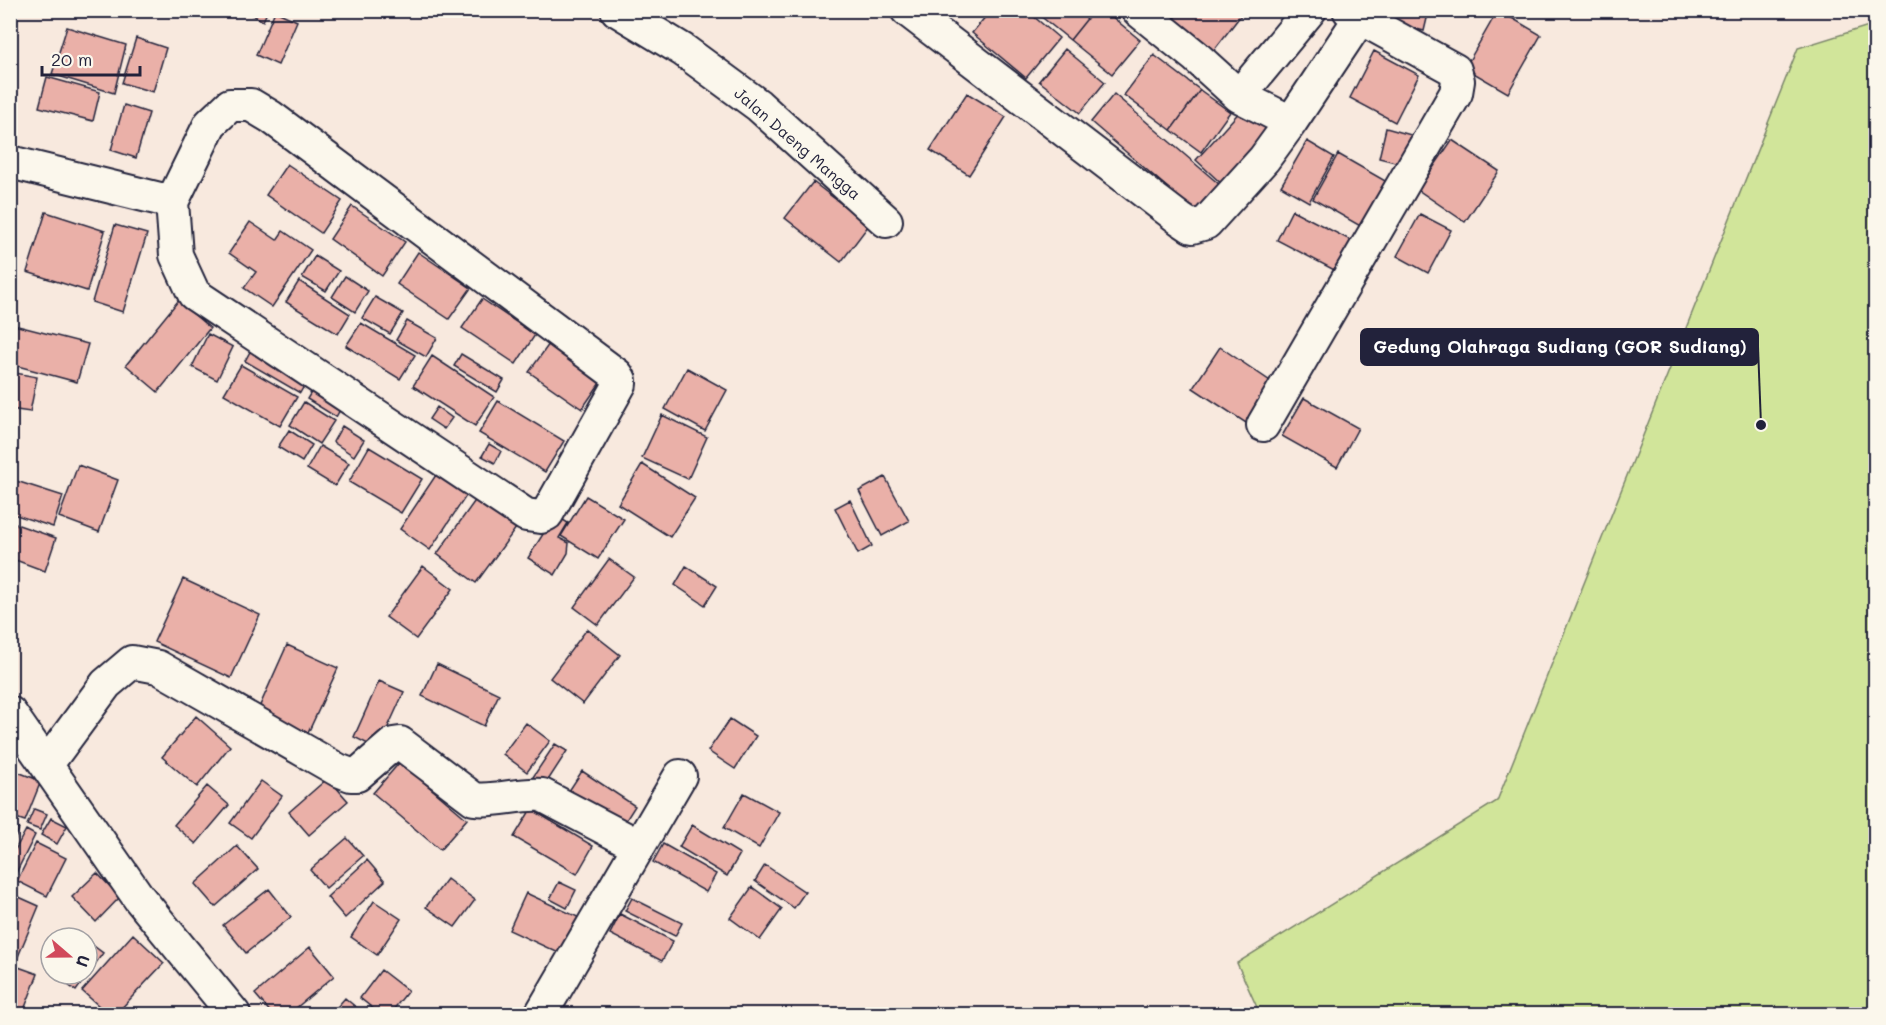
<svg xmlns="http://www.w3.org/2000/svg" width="1886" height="1025" viewBox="0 0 1886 1025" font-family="Mali,sans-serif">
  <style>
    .green { fill: #d1e59a; stroke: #7a846a; stroke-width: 1.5 }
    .building { fill: #eab0a8; stroke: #22223b; stroke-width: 1.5 }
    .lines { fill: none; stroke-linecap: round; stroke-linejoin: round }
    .minor-casing { stroke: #22223b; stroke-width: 36 }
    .minor { stroke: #fbf7ec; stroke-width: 32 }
    .labels { text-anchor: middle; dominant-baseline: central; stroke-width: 6; stroke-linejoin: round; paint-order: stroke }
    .street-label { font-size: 16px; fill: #22223b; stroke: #fbf7ec }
    .leader { fill: none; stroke: #22223b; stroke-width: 2 }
    .callout-dot { fill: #22223b; stroke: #fbf7ec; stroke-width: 2 }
    .callout { fill: #22223b; stroke: #22223b; stroke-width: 2 }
    .callout-label { font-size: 18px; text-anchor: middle; font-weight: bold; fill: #fff }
  </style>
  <rect width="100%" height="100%" fill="#f8e9de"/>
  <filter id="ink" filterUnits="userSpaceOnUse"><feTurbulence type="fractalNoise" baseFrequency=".0167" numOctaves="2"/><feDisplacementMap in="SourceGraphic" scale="12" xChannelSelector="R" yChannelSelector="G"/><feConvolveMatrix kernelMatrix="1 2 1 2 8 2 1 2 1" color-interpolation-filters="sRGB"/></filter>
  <g filter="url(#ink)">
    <path class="green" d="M 1875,24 L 1875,1014 L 1260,1014 L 1237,963 L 1497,801 L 1798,48 Z"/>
    <path class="building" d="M 244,10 L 268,10 L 263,21 Z
      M 991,10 L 1026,10 L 1059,38 L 1026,78 L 972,33 Z
      M 1033,10 L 1094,10 L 1070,40 Z
      M 1094,10 L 1104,10 L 1140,40 L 1112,74 L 1070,40 Z
      M 1176,10 L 1235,10 L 1241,15 L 1211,54 L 1168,20 Z
      M 1367,10 L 1429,10 L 1424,31 L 1366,15 Z
      M 1498,10 L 1541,35 L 1508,93 L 1465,68 Z
      M 275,11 L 297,21 L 278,65 L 256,55 Z
      M 67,27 L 126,45 L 114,93 L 52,74 Z
      M 136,38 L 166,48 L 153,92 L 122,83 Z
      M 1065,49 L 1105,82 L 1080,113 L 1039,81 Z
      M 1374,51 L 1419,75 L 1395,122 L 1350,98 Z
      M 1154,55 L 1200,90 L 1171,130 L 1124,95 Z
      M 47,77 L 100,92 L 93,121 L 39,107 Z
      M 1200,90 L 1230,112 L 1201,152 L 1171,130 Z
      M 967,93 L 1006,117 L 969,175 L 930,150 Z
      M 1114,94 L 1220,185 L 1197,213 L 1091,122 Z
      M 124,105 L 149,113 L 136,158 L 111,150 Z
      M 1243,108 L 1273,135 L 1225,187 L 1196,160 Z
      M 1386,128 L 1411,135 L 1403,164 L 1379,158 Z
      M 1452,140 L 1499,171 L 1465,222 L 1418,190 Z
      M 1307,141 L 1334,157 L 1309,202 L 1281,186 Z
      M 1338,154 L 1394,186 L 1369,231 L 1313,199 Z
      M 287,164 L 342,201 L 321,233 L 266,195 Z
      M 813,182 L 869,225 L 841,262 L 785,218 Z
      M 352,206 L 405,242 L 382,276 L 330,239 Z
      M 1292,210 L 1356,243 L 1340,273 L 1277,240 Z
      M 46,212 L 105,231 L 87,291 L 27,272 Z
      M 1420,214 L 1451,230 L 1428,273 L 1397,256 Z
      M 250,222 L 277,240 L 283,231 L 311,250 L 272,307 L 244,288 L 256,272 L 229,253 Z
      M 115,225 L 147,234 L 123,312 L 92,302 Z
      M 418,252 L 471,288 L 449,319 L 397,284 Z
      M 315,256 L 339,271 L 326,291 L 302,277 Z
      M 345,276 L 368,291 L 355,312 L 332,297 Z
      M 299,281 L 350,314 L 338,334 L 286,302 Z
      M 375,297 L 403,313 L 390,334 L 362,318 Z
      M 482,299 L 535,335 L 516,364 L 462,328 Z
      M 178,301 L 210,328 L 158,392 L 126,365 Z
      M 407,321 L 437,338 L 426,357 L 396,340 Z
      M 361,323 L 415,355 L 400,379 L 346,346 Z
      M 10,324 L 88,344 L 77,382 L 10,364 Z
      M 208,334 L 233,347 L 217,380 L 192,367 Z
      M 549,344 L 602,380 L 582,409 L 529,372 Z
      M 1220,347 L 1273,383 L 1246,423 L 1193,388 Z
      M 252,348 L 308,379 L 300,393 L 245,361 Z
      M 461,354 L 504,380 L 497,392 L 454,366 Z
      M 432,356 L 494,397 L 475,426 L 413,386 Z
      M 241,365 L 297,397 L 280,426 L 224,394 Z
      M 687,368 L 727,390 L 705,431 L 665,409 Z
      M 10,372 L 37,377 L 30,412 L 10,409 Z
      M 313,389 L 342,406 L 336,417 L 307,399 Z
      M 1304,398 L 1358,428 L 1337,467 L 1282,436 Z
      M 498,401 L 564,441 L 545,472 L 479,433 Z
      M 304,402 L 334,421 L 319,444 L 290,425 Z
      M 437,407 L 452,418 L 444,429 L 429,419 Z
      M 662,415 L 707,437 L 688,479 L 642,458 Z
      M 342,426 L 364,440 L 354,456 L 333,442 Z
      M 289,430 L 312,445 L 302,462 L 278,447 Z
      M 489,444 L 501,451 L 495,463 L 482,456 Z
      M 320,446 L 349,463 L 335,486 L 307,469 Z
      M 369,447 L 422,479 L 401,513 L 349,482 Z
      M 642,464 L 695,498 L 670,537 L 618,504 Z
      M 78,465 L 118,480 L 99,532 L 59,517 Z
      M 440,469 L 470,490 L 430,550 L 400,529 Z
      M 885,477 L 909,521 L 882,536 L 859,491 Z
      M 10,479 L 63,496 L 53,527 L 10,513 Z
      M 479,495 L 519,524 L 476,583 L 437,554 Z
      M 586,496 L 624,519 L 598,559 L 561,536 Z
      M 850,500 L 872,546 L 858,554 L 835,508 Z
      M 555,515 L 568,523 L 559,538 L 569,543 L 568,553 L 555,575 L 528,558 Z
      M 10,522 L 56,538 L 45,571 L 10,558 Z
      M 609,559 L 634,577 L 598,625 L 574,607 Z
      M 423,566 L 453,589 L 416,639 L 386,617 Z
      M 686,566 L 717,586 L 705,605 L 675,585 Z
      M 183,579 L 260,615 L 231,678 L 154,642 Z
      M 587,629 L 620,655 L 583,704 L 550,678 Z
      M 287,645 L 338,668 L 308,733 L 258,710 Z
      M 437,664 L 499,694 L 484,726 L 422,696 Z
      M 379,681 L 404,692 L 378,749 L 354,737 Z
      M 196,716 L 230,746 L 197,787 L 162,757 Z
      M 730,719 L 756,736 L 735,769 L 708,751 Z
      M 526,723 L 550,741 L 527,772 L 503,754 Z
      M 555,744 L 567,751 L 545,785 L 533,777 Z
      M 400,762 L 467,819 L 440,850 L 373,793 Z
      M 10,769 L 41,781 L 25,821 L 10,816 Z
      M 582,771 L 635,806 L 616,836 L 563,800 Z
      M 328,778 L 348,801 L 309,835 L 289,812 Z
      M 261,781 L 282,796 L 251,838 L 230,823 Z
      M 207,786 L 229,805 L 196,844 L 174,825 Z
      M 744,793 L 779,812 L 759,848 L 724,828 Z
      M 34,809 L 47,814 L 40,830 L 27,825 Z
      M 531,809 L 593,846 L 577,874 L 514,837 Z
      M 51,818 L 67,826 L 57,844 L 41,835 Z
      M 692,825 L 740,854 L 727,876 L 679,847 Z
      M 10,826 L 19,829 L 10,851 Z
      M 26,830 L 35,835 L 13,879 L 10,878 L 10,859 Z
      M 347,838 L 363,856 L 326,888 L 310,870 Z
      M 36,843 L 66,858 L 47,896 L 17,881 Z
      M 663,844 L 716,874 L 706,892 L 653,862 Z
      M 237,846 L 258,869 L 215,907 L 195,884 Z
      M 367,860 L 385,881 L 345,918 L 327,897 Z
      M 765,865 L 805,892 L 794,908 L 755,881 Z
      M 97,873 L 120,897 L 96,922 L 72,897 Z
      M 447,879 L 475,900 L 455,927 L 426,907 Z
      M 559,882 L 576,890 L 567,908 L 550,899 Z
      M 752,887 L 782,909 L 760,940 L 730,918 Z
      M 269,889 L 291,917 L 246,953 L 223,925 Z
      M 10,893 L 39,906 L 17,959 L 10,957 Z
      M 526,893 L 580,918 L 563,955 L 509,930 Z
      M 632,898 L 682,923 L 675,936 L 625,911 Z
      M 374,901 L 401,919 L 377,955 L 351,937 Z
      M 620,914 L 673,941 L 662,961 L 610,934 Z
      M 133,934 L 164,963 L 116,1014 L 108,1014 L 82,991 Z
      M 87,941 L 103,953 L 76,991 L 59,978 L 62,974 L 87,974 Z
      M 310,947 L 334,976 L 289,1014 L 272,1014 L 255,994 Z
      M 10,964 L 38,974 L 24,1010 L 10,1005 Z
      M 381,970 L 408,991 L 390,1014 L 380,1014 L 360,998 Z
      M 345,998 L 364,1014 L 331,1014 Z"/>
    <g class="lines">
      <defs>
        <path id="minor" d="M 617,10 L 683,50 L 758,105 L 886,221
          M 907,10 L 1180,219 L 1192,227 L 1206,223 L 1264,159 L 1291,122 L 1360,18
          M 1138,10 L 1195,56 L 1239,96 L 1291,122
          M 1239,96 L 1310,10
          M 230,105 L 251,105 L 271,117 L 617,375 L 620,380 L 620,384 L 547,514 L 541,517 L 526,515 L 194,294 L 176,255 L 172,202 L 210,124 Z
          M 10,162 L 172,202
          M 1263,425 L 1456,93 L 1458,81 L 1455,70 L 1360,18 L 1349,10
          M 10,713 L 139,898 L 234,1014
          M 47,764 L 106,684 L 132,662 L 158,667 L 338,770 L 351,775 L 357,775 L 393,744 L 400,743 L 474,799 C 496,802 519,793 542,795 L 639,846
          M 541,1014 L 680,776"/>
      </defs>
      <use href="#minor" class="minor-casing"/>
      <use href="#minor" class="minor"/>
    </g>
  </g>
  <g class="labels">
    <g class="street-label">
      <text transform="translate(798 143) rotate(41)">Jalan Daeng Mangga</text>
    </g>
  </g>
  <path class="leader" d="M1761 425L1758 347"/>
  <circle class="callout-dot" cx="1761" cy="425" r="6"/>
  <rect class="callout" x="1361" y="329" width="397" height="36" rx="6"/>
  <g class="callout-label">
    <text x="1560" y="353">Gedung Olahraga Sudiang (GOR Sudiang)</text>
  </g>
  <rect width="1886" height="1025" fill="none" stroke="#fbf7ec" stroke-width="36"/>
  <rect x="18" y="18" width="1850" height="989" fill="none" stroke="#22223b" stroke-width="2" filter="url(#ink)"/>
  <g transform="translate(69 956) rotate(110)"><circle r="28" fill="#fbf7ec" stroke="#a4a2a5" stroke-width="1.5"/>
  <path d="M0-4.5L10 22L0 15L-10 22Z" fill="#d1495b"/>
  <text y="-9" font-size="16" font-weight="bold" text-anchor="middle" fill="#22223b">U</text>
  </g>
  <path d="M42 66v9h98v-9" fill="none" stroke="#22223b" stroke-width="3"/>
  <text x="51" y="66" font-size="18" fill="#22223b" stroke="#fbf7ec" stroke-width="4.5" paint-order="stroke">20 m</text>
</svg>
